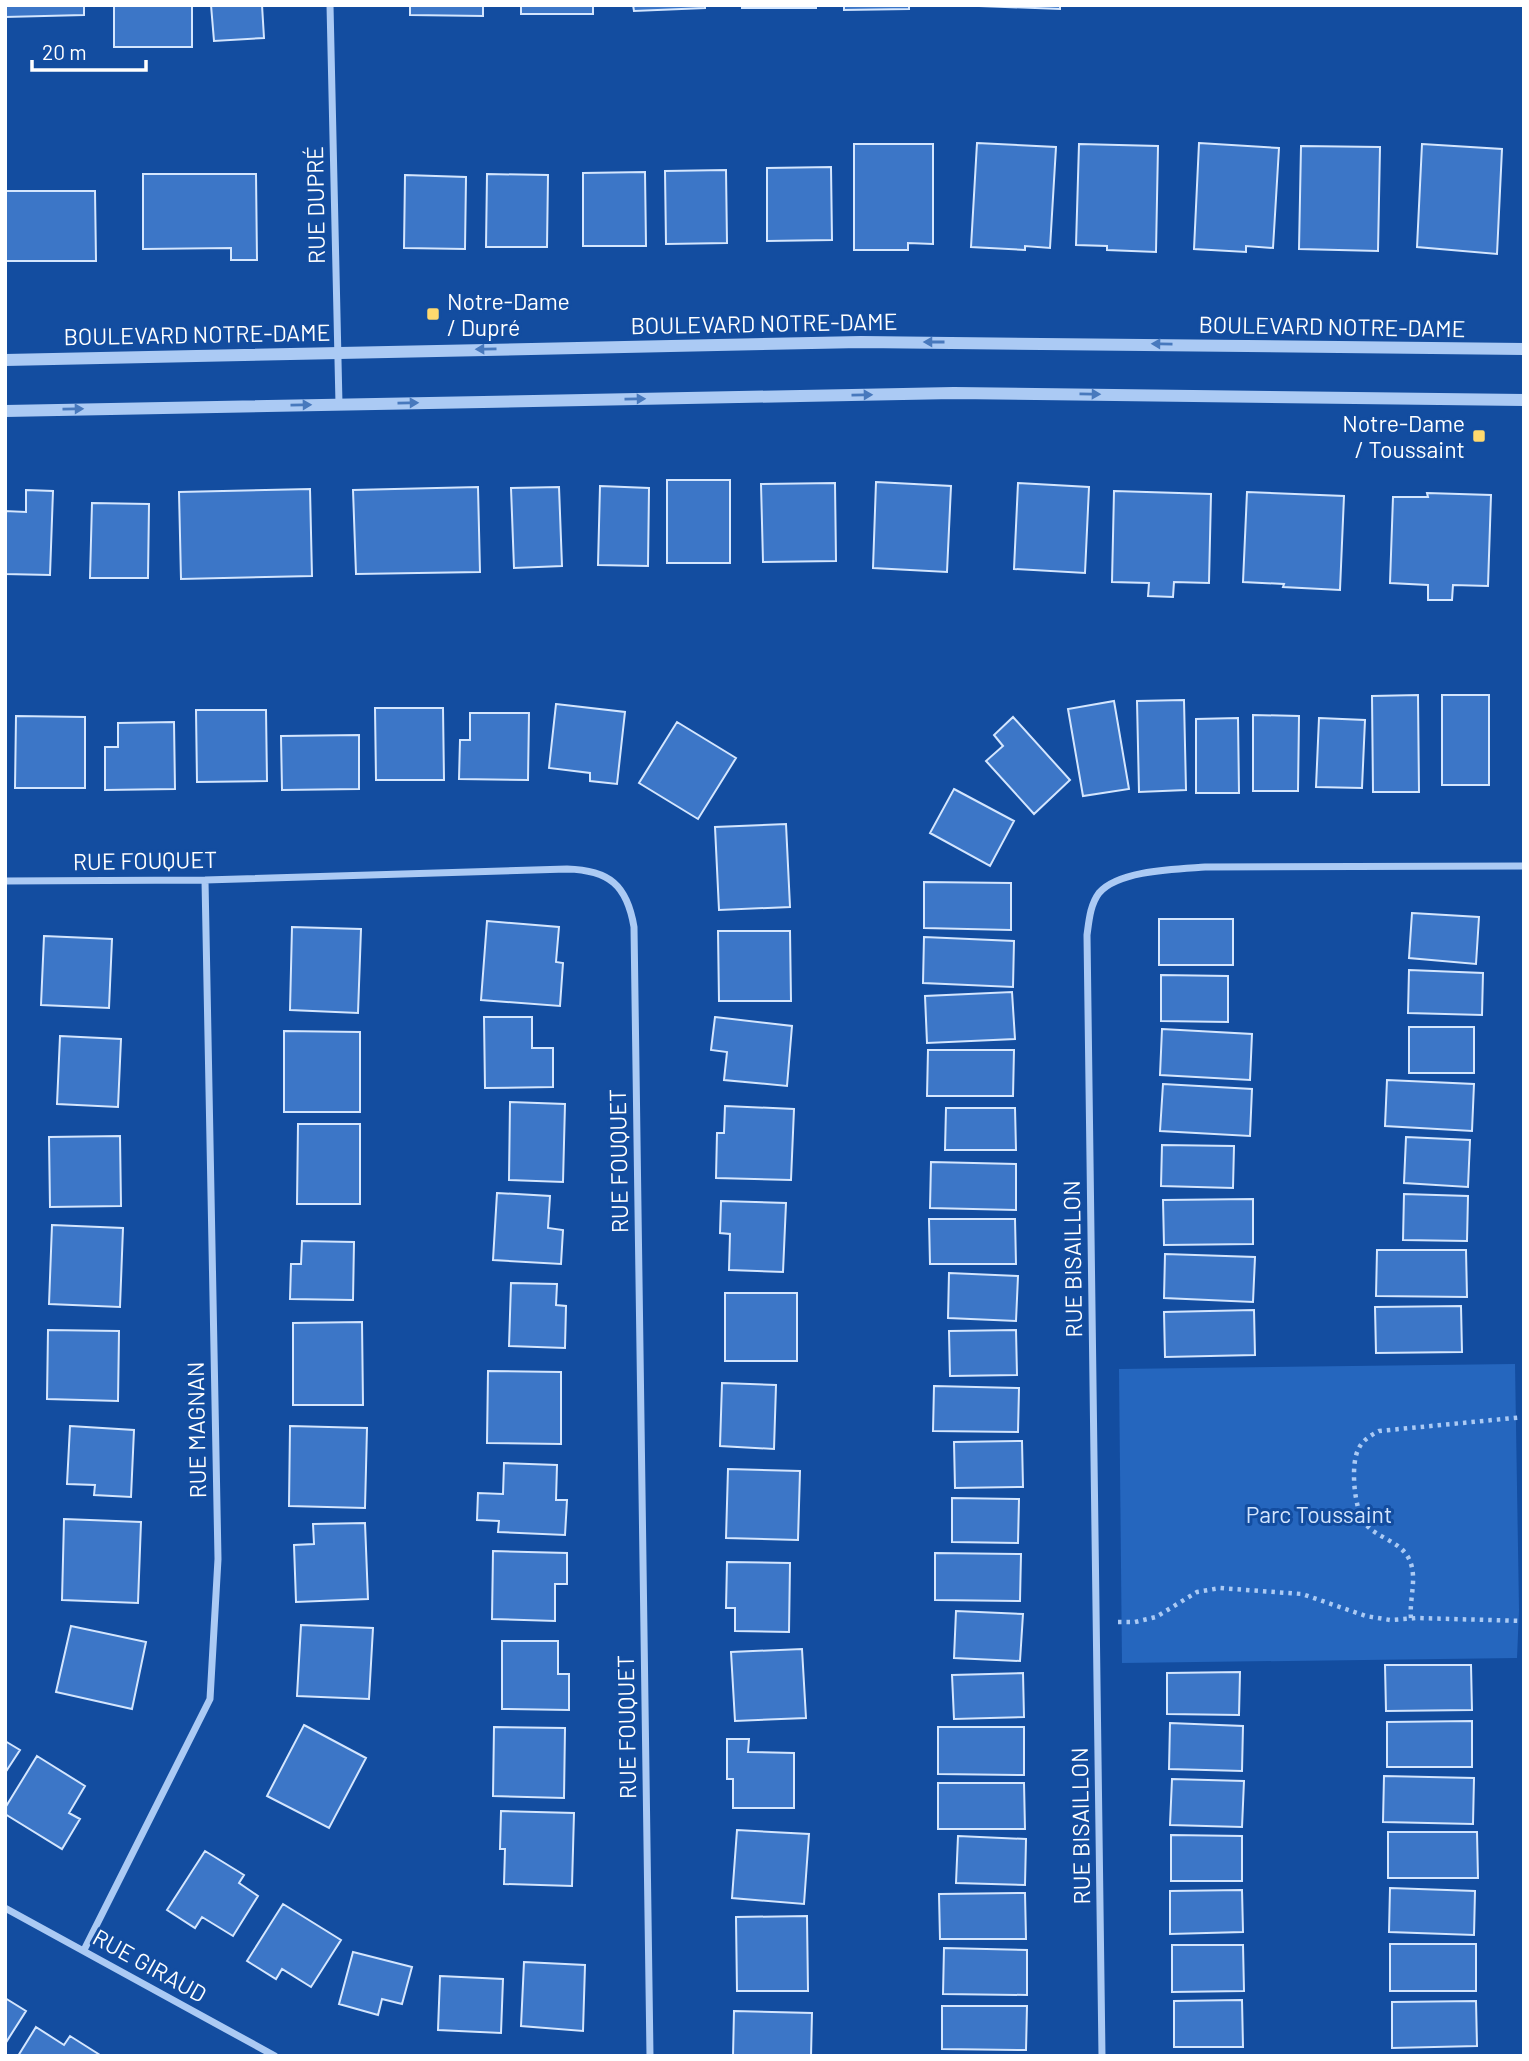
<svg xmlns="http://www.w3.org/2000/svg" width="1529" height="2061" viewBox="0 0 1529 2061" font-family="Barlow,sans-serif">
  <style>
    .green { fill: #2566be }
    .building { fill: #3c76c7; stroke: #d4e6fe; stroke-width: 2 }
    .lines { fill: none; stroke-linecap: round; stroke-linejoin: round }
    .path { stroke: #abcaf4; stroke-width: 4.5; stroke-dasharray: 3.5 5; stroke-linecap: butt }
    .minor { stroke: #abcaf4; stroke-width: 7 }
    .tertiary { stroke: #abcaf4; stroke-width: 12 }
    .oneway { fill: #4879bd }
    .poi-dot { fill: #ffd96e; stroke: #134da0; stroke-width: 2.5 }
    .labels { text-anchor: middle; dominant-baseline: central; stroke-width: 6; stroke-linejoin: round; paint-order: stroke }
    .street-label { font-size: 23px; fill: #fff; stroke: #134da0 }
    .poi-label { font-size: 23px; fill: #fff; stroke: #134da0; text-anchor: start }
    .park-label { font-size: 23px; fill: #d4e6fe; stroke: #134da0 }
  </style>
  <rect width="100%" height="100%" fill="#134da0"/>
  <path class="green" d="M 1515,1364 L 1519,1610 L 1517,1658 L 1122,1663 L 1119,1369 Z"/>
  <path class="building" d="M 5,5 L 84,5 L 84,15 L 5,17 Z
    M 114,5 L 192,5 L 192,47 L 114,47 Z
    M 211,5 L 262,5 L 264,38 L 214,41 Z
    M 410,5 L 483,5 L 483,16 L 410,15 Z
    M 521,5 L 593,5 L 593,14 L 521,14 Z
    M 633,5 L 705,5 L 705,8 L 634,11 Z
    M 742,5 L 816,5 L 816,8 L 742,8 Z
    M 844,5 L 909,5 L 909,9 L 844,10 Z
    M 953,5 L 1060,5 L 1060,9 Z
    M 977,143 L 1056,147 L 1050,248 L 1025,246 L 1025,250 L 971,247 Z
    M 1199,143 L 1279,148 L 1273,248 L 1246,246 L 1246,252 L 1194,249 Z
    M 854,144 L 933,144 L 933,244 L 908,243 L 908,250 L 854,250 Z
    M 1079,144 L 1158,146 L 1156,252 L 1107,250 L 1107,246 L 1076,245 Z
    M 1422,144 L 1502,149 L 1497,254 L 1417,247 Z
    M 1301,146 L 1380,147 L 1378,251 L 1299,249 Z
    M 831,167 L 832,240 L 767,241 L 767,168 Z
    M 726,170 L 727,243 L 666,244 L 665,171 Z
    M 645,172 L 646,246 L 583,246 L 583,173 Z
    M 143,174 L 256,174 L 257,260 L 231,260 L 231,248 L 143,249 Z
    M 487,174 L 548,175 L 547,247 L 486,247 Z
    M 405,175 L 466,177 L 465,249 L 404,248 Z
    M 5,191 L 95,191 L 96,261 L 5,261 Z
    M 667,480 L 730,480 L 730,563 L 667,563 Z
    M 876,482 L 951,486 L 947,572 L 873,568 Z
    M 835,483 L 836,561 L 763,562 L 761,484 Z
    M 1018,483 L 1089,487 L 1085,573 L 1014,569 Z
    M 600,486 L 649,488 L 648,566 L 598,565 Z
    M 478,487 L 480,572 L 356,574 L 353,490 Z
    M 559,487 L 562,566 L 514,568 L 511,488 Z
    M 310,489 L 312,576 L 181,579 L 179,492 Z
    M 26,490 L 53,491 L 50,575 L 5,574 L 5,511 L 26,512 Z
    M 1114,491 L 1211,494 L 1209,583 L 1174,582 L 1173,597 L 1148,596 L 1149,583 L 1112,582 Z
    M 1247,492 L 1344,496 L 1340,590 L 1283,587 L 1284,584 L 1243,582 Z
    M 1427,493 L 1491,495 L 1488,586 L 1453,585 L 1452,600 L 1428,600 L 1428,585 L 1390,583 L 1393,497 L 1428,497 Z
    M 92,503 L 149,504 L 148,578 L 90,578 Z
    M 1418,695 L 1419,792 L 1373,792 L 1372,696 Z
    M 1442,695 L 1489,695 L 1489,785 L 1442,785 Z
    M 1184,700 L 1186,790 L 1139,792 L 1137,701 Z
    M 1114,701 L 1129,789 L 1083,796 L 1068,709 Z
    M 556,704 L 625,712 L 617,784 L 590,781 L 590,773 L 549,768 Z
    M 375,708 L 443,708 L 444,780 L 376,780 Z
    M 196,710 L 266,710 L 267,781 L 197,782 Z
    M 470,713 L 529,713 L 528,780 L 459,779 L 460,740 L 470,740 Z
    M 1253,715 L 1299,716 L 1298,791 L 1253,791 Z
    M 16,716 L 85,717 L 85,788 L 15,788 Z
    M 1013,717 L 1070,780 L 1034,814 L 986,761 L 1003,746 L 994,735 Z
    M 1238,718 L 1239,793 L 1196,793 L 1196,719 Z
    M 1319,718 L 1365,720 L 1362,788 L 1316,787 Z
    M 174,722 L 175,789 L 105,790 L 105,747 L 118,747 L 118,723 Z
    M 677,722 L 736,758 L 698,819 L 639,783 Z
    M 359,735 L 359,789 L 282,790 L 281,736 Z
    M 954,789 L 1014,821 L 990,866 L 930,833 Z
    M 786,824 L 790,907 L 719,910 L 715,827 Z
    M 924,882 L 1011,883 L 1011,930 L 924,928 Z
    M 1412,913 L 1479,917 L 1476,964 L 1409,958 Z
    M 1159,919 L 1233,919 L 1233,965 L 1159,965 Z
    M 487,921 L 559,927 L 556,962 L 563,963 L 560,1006 L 481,1000 Z
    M 292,927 L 361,929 L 358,1013 L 290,1010 Z
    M 718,931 L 790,931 L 791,1001 L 719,1001 Z
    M 44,936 L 112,939 L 109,1008 L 41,1005 Z
    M 924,937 L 1014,941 L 1013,987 L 923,983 Z
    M 1409,970 L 1483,973 L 1482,1015 L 1408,1013 Z
    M 1161,975 L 1228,976 L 1228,1022 L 1161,1021 Z
    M 1012,992 L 1015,1039 L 927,1043 L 925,996 Z
    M 484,1017 L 532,1017 L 532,1048 L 553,1048 L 553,1087 L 485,1088 Z
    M 715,1017 L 792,1026 L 787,1086 L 724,1080 L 727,1052 L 711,1050 Z
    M 1409,1027 L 1474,1027 L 1474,1073 L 1409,1073 Z
    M 1162,1029 L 1252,1034 L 1250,1080 L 1160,1075 Z
    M 284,1031 L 360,1032 L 360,1112 L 284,1112 Z
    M 60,1036 L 121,1039 L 118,1107 L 57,1104 Z
    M 928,1050 L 1014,1050 L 1013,1096 L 927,1096 Z
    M 1387,1080 L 1474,1084 L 1472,1131 L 1385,1126 Z
    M 1163,1084 L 1252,1089 L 1250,1136 L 1160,1131 Z
    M 510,1102 L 565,1104 L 563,1182 L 509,1180 Z
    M 725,1106 L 794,1109 L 791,1180 L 716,1178 L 717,1133 L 724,1133 Z
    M 946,1108 L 1015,1108 L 1016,1150 L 945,1150 Z
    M 298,1124 L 360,1124 L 360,1204 L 297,1204 Z
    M 120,1136 L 121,1206 L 50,1207 L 49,1137 Z
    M 1406,1137 L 1470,1140 L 1468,1187 L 1404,1183 Z
    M 1162,1145 L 1234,1146 L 1233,1188 L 1161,1186 Z
    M 931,1162 L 1016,1164 L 1016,1210 L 930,1208 Z
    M 497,1193 L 550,1196 L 548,1228 L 563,1230 L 561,1264 L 493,1260 Z
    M 1404,1194 L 1468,1196 L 1467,1241 L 1403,1240 Z
    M 1253,1199 L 1253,1244 L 1164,1245 L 1163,1200 Z
    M 721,1201 L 786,1203 L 783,1272 L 729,1270 L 730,1234 L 720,1233 Z
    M 929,1219 L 1015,1219 L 1016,1264 L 930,1264 Z
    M 52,1225 L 123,1228 L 120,1307 L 49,1304 Z
    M 302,1241 L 354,1242 L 353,1300 L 290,1299 L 291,1264 L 301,1264 Z
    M 1377,1250 L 1466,1250 L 1467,1297 L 1376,1296 Z
    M 1165,1254 L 1255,1257 L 1253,1302 L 1164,1298 Z
    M 949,1273 L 1018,1276 L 1016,1321 L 948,1318 Z
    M 511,1283 L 557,1284 L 556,1305 L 566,1306 L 565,1348 L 509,1346 Z
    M 725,1293 L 797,1293 L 797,1361 L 725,1361 Z
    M 1461,1306 L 1462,1352 L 1376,1353 L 1375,1307 Z
    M 1254,1310 L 1255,1355 L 1165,1357 L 1164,1312 Z
    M 362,1322 L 363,1405 L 293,1405 L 293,1323 Z
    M 48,1330 L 119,1331 L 118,1401 L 47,1399 Z
    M 1016,1330 L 1017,1375 L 950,1376 L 949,1331 Z
    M 488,1371 L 561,1372 L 561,1444 L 487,1443 Z
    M 722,1383 L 776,1385 L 774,1449 L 720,1446 Z
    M 934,1386 L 1019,1388 L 1018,1432 L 933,1431 Z
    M 70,1426 L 134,1430 L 131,1497 L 94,1495 L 95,1485 L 67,1484 Z
    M 290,1426 L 367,1428 L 365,1508 L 289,1506 Z
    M 1022,1441 L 1023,1487 L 955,1488 L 954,1442 Z
    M 504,1463 L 557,1465 L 556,1500 L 567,1500 L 565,1535 L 498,1532 L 499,1521 L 477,1520 L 478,1493 L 503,1494 Z
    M 728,1469 L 800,1471 L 798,1540 L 726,1538 Z
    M 952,1498 L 1019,1499 L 1018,1543 L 952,1542 Z
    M 64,1519 L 141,1522 L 138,1603 L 62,1600 Z
    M 365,1523 L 368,1599 L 296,1602 L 294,1545 L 314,1544 L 313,1524 Z
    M 493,1551 L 567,1553 L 567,1584 L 555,1584 L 555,1621 L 492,1619 Z
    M 935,1553 L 1021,1554 L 1020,1601 L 935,1600 Z
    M 727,1562 L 790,1563 L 789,1632 L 735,1631 L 735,1608 L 726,1608 Z
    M 956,1611 L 1023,1614 L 1020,1661 L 954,1658 Z
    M 301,1625 L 373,1628 L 369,1699 L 297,1696 Z
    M 71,1626 L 146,1642 L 132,1709 L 56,1692 Z
    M 502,1641 L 558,1641 L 558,1674 L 569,1674 L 569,1710 L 502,1709 Z
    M 802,1649 L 806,1718 L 735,1721 L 731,1652 Z
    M 1385,1665 L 1471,1665 L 1472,1710 L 1386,1711 Z
    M 1240,1672 L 1239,1715 L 1167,1714 L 1167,1673 Z
    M 1023,1673 L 1024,1717 L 954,1719 L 952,1675 Z
    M 1472,1721 L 1472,1767 L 1387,1767 L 1387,1722 Z
    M 1170,1723 L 1243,1726 L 1242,1771 L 1169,1769 Z
    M 304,1725 L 366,1758 L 329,1828 L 267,1796 Z
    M 494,1727 L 565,1728 L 564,1798 L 493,1796 Z
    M 938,1727 L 1024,1727 L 1024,1775 L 938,1774 Z
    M 727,1739 L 749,1739 L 748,1752 L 794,1753 L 794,1808 L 733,1808 L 733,1779 L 727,1779 Z
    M 5,1741 L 20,1750 L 5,1773 Z
    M 37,1756 L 85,1786 L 69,1813 L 80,1819 L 62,1849 L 5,1814 L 5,1808 Z
    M 1384,1776 L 1474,1778 L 1473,1824 L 1383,1822 Z
    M 1172,1779 L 1244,1781 L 1242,1827 L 1170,1825 Z
    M 938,1783 L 1024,1783 L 1025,1829 L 938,1829 Z
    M 501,1811 L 574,1813 L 572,1886 L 504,1884 L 505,1849 L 500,1849 Z
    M 737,1830 L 809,1834 L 804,1904 L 732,1898 Z
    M 1388,1832 L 1477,1832 L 1478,1878 L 1388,1878 Z
    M 1171,1835 L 1242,1836 L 1242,1881 L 1171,1881 Z
    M 958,1836 L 1026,1839 L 1025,1885 L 956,1883 Z
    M 205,1851 L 244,1875 L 239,1883 L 258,1896 L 233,1936 L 202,1917 L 195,1928 L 167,1910 Z
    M 1390,1888 L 1475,1891 L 1474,1935 L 1389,1932 Z
    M 1242,1890 L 1243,1932 L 1170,1934 L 1170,1891 Z
    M 1025,1893 L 1026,1939 L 940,1939 L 939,1894 Z
    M 283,1904 L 341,1940 L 311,1987 L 282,1969 L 276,1979 L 247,1961 Z
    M 807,1916 L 808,1991 L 737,1991 L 736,1917 Z
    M 1390,1944 L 1476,1944 L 1476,1991 L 1390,1991 Z
    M 1172,1945 L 1243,1945 L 1244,1991 L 1172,1992 Z
    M 944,1948 L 1027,1950 L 1027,1995 L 943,1994 Z
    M 353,1952 L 412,1967 L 402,2004 L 382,1999 L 378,2015 L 339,2004 Z
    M 524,1962 L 585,1965 L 583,2031 L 521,2026 Z
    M 440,1976 L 503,1979 L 501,2033 L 438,2030 Z
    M 5,1998 L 26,2011 L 5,2044 Z
    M 1242,2000 L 1243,2047 L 1174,2047 L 1174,2001 Z
    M 1476,2001 L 1477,2046 L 1392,2048 L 1392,2002 Z
    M 942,2006 L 1027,2006 L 1026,2050 L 942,2049 Z
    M 734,2011 L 812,2013 L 811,2056 L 733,2056 Z
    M 36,2027 L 64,2045 L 70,2036 L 100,2055 L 18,2056 Z"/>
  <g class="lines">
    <path class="path" d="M 1411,1618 C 1409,1599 1418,1577 1409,1559 C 1400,1540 1375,1538 1364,1522 C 1354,1507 1350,1463 1359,1448 C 1363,1440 1371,1435 1379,1431 L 1524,1417
      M 1118,1622 L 1135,1622 L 1156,1617 L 1197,1592 L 1220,1588 L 1302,1594 L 1366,1616 L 1390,1620 L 1417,1618 L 1524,1621"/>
    <path class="minor" d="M 330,5 L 339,404
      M 5,881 L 205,880 L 567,869 C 609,870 627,885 634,927 L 650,2056
      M 5,1908 L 275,2056
      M 84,1950 L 210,1699 L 218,1559 L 205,880
      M 1102,2056 L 1087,935 C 1089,921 1090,905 1099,893 C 1118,870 1178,869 1205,867 L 1524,866"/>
    <path class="tertiary" d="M 5,360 L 861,342 L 1524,349
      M 5,411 L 954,393 L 1524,400"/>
  </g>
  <defs><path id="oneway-solid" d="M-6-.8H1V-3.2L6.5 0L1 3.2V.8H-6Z" transform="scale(1.75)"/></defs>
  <g class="oneway">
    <use href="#oneway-solid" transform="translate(934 342) rotate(-180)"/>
    <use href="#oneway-solid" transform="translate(1162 344) rotate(-179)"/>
    <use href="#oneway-solid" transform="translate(486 349) rotate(179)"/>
    <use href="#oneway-solid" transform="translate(1090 394) rotate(1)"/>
    <use href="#oneway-solid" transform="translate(862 395) rotate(-1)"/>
    <use href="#oneway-solid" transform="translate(635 399) rotate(-1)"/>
    <use href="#oneway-solid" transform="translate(408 403) rotate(-1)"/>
    <use href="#oneway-solid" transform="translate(301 405) rotate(-1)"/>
    <use href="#oneway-solid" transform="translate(73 409) rotate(-1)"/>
  </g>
  <g class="poi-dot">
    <rect x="426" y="307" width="14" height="14" rx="3.5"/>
    <rect x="1472" y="429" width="14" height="14" rx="3.5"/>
  </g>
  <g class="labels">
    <g class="street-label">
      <text transform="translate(315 205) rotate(-91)">RUE DUPRÉ</text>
      <text transform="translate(764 323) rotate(-1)">BOULEVARD NOTRE-DAME</text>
      <text transform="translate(1332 326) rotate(1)">BOULEVARD NOTRE-DAME</text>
      <text transform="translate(197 334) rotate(-1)">BOULEVARD NOTRE-DAME</text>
      <text transform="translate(145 860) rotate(-1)">RUE FOUQUET</text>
      <text transform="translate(618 1161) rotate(-91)">RUE FOUQUET</text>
      <text transform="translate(1072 1259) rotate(-91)">RUE BISAILLON</text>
      <text transform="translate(196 1430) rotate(-91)">RUE MAGNAN</text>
      <text transform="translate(626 1727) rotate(-91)">RUE FOUQUET</text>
      <text transform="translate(1080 1826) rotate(-91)">RUE BISAILLON</text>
      <text transform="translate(150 1965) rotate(29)">RUE GIRAUD</text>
    </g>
    <g class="poi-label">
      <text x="447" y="301">Notre-Dame<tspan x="447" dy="26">/ Dupré</tspan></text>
      <text x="1465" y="423" text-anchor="end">Notre-Dame<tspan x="1465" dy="26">/ Toussaint</tspan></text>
    </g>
    <g class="park-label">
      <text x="1319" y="1514">Parc Toussaint</text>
    </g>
  </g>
  <rect width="1529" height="2061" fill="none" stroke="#ffffff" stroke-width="14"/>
  <path d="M32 60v10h114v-10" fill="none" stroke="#ffffff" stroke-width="3.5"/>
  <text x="42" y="60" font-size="21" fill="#ffffff" stroke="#134da0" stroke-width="5" paint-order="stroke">20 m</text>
</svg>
